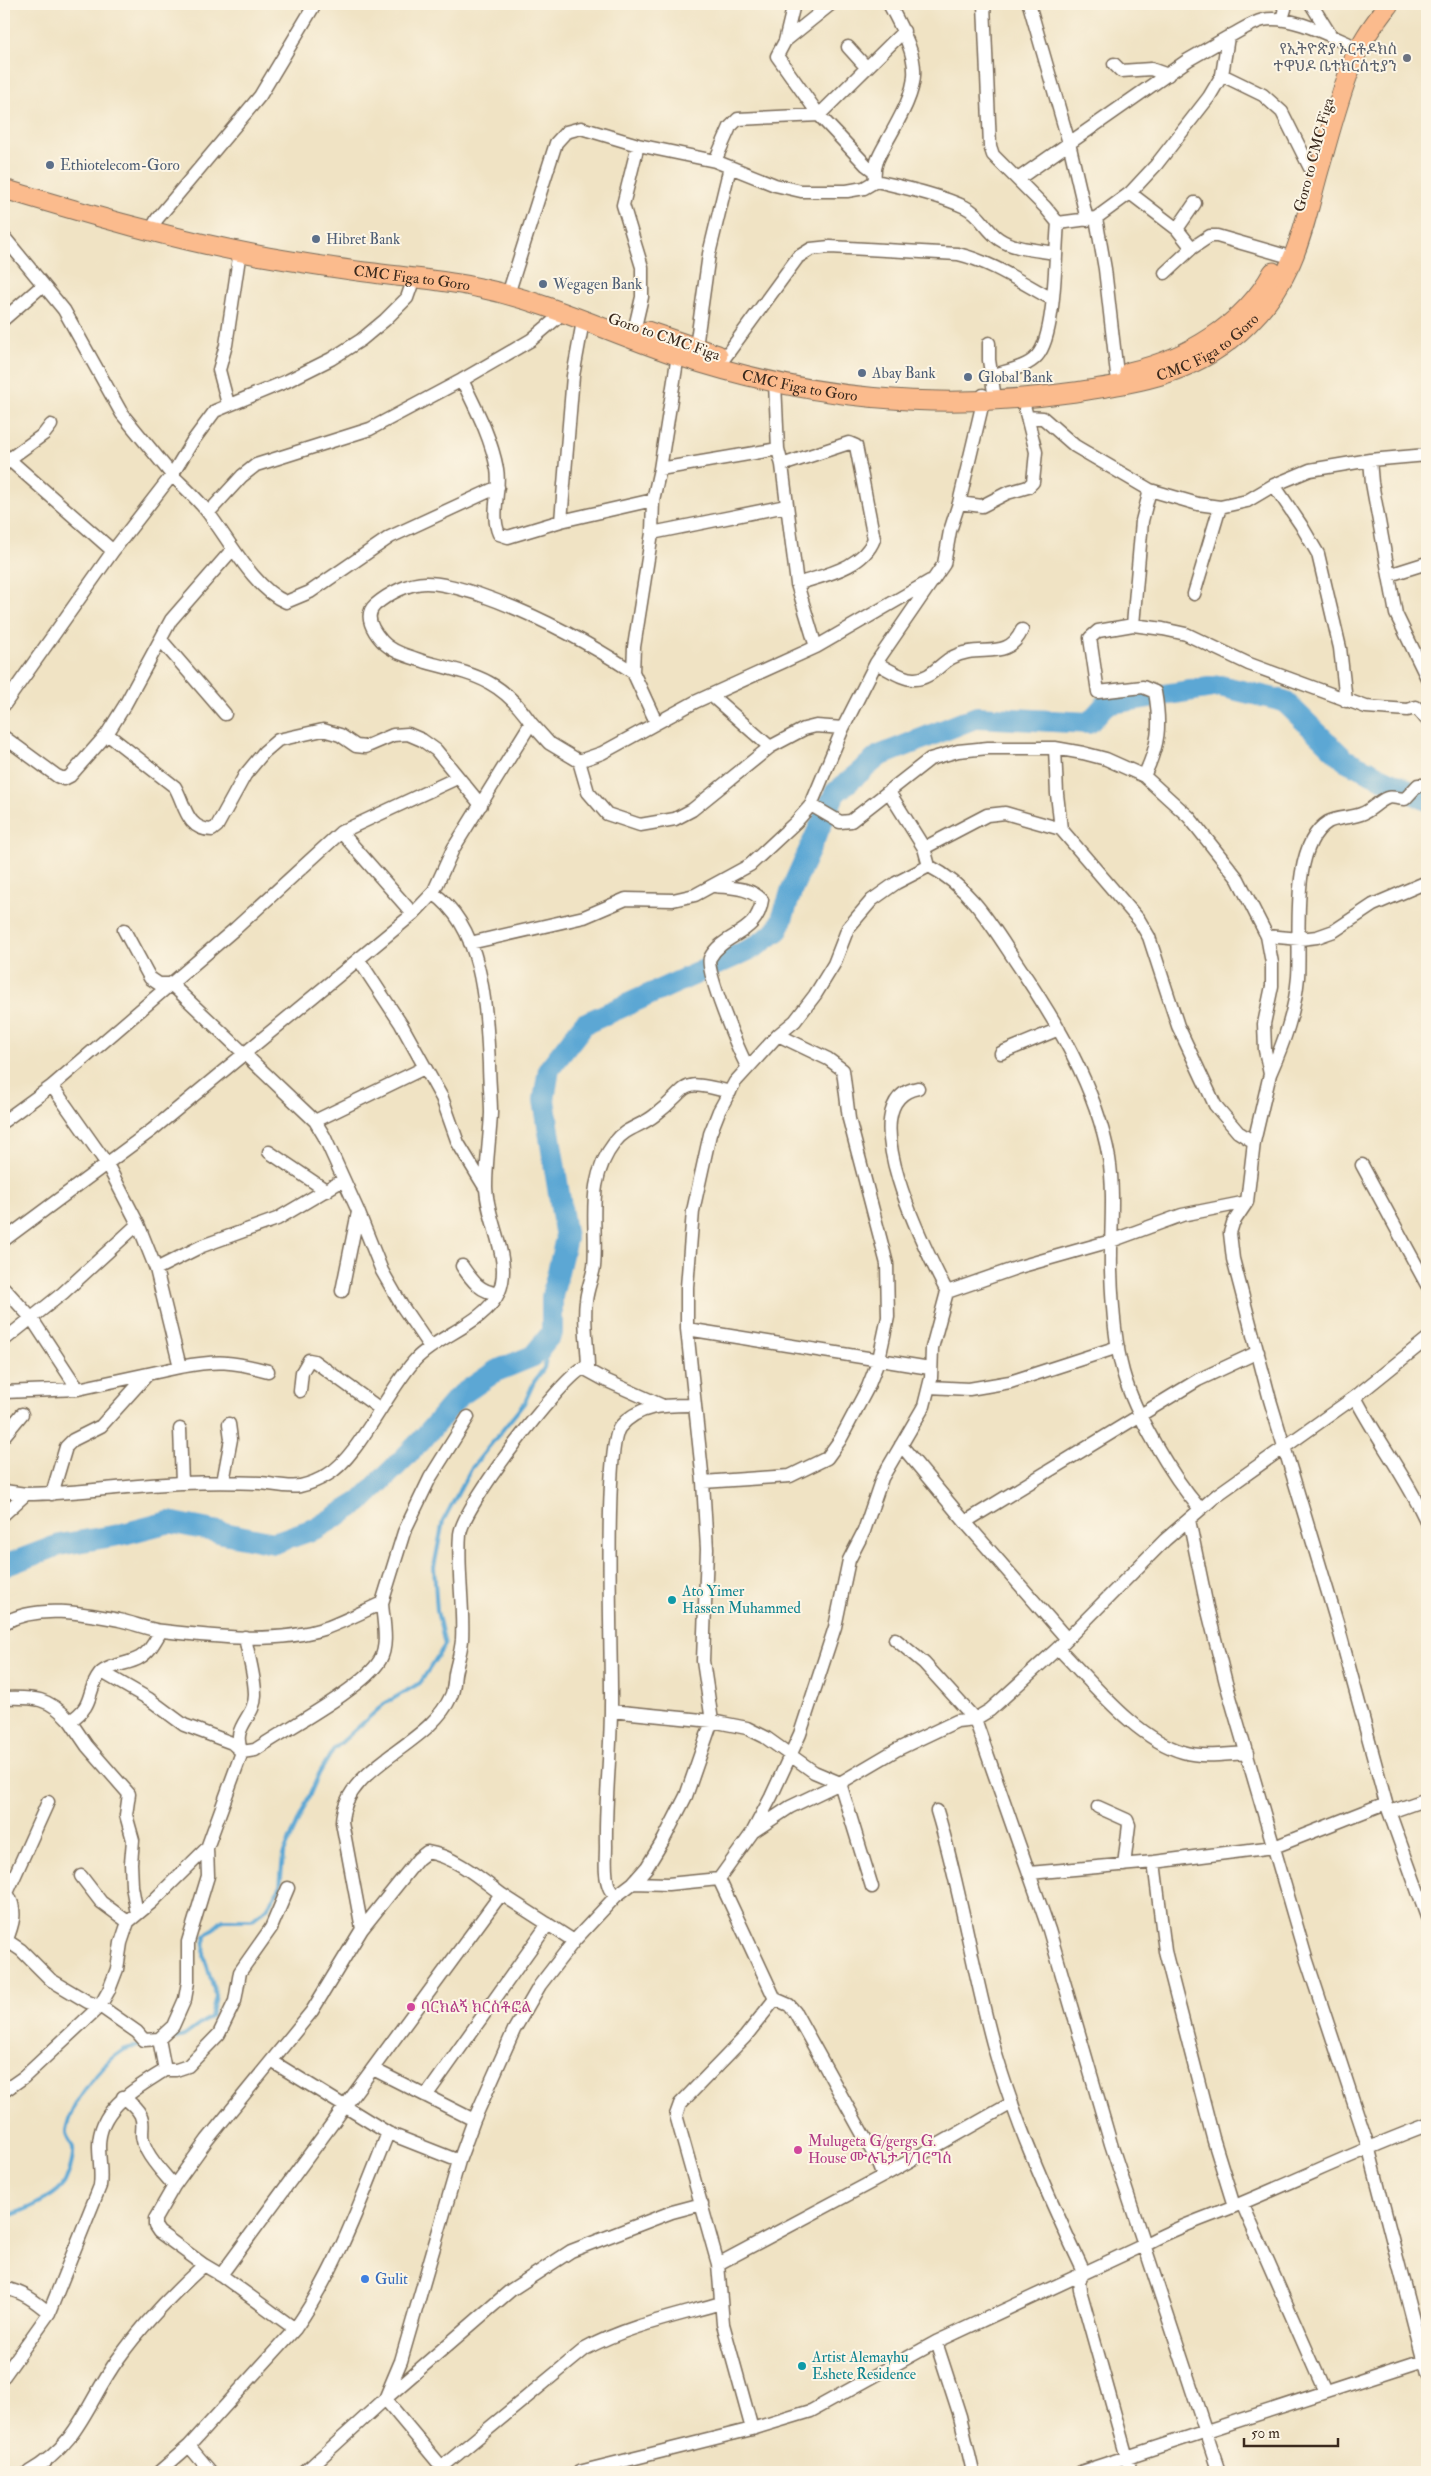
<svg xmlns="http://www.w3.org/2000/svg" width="1431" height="2476" viewBox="0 0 1431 2476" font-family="'IM FELL Double Pica','Noto Serif Ethiopic',serif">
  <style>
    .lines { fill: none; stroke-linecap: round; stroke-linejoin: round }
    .stream { stroke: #5ba7d4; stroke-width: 4 }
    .river { stroke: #5ba7d4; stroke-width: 22 }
    .minor-casing { stroke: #7a6b58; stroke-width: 15 }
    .primary-casing { stroke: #7a6b58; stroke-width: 21 }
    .minor { stroke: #fff; stroke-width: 12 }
    .primary { stroke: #fbbb8d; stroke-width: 19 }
    .worship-dot { fill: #6b7280; stroke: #fcf5e5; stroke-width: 2 }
    .service-dot { fill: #5c6f8a; stroke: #fcf5e5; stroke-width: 2 }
    .culture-dot { fill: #0f9aa8; stroke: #fcf5e5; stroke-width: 2 }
    .hotel-dot { fill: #d1479c; stroke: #fcf5e5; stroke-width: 2 }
    .shop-dot { fill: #3f7fe0; stroke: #fcf5e5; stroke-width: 2 }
    .labels { text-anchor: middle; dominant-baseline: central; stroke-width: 4; stroke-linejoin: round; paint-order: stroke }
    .worship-label { font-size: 15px; fill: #5b616d; stroke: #fcf5e5; text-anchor: end }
    .street-label { font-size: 15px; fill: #3b2a1e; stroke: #fcf5e5 }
    .service-label { font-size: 15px; fill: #4e5e75; stroke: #fcf5e5; text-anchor: start }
    .culture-label { font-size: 15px; fill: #0d838f; stroke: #fcf5e5; text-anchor: start }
    .hotel-label { font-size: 15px; fill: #b23c85; stroke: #fcf5e5; text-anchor: start }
    .shop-label { font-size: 15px; fill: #366cbe; stroke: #fcf5e5; text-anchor: start }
  </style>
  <rect width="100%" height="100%" fill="#fcf5e5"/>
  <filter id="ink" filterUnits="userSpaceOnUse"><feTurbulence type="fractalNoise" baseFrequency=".02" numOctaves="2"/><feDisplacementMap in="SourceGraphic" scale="10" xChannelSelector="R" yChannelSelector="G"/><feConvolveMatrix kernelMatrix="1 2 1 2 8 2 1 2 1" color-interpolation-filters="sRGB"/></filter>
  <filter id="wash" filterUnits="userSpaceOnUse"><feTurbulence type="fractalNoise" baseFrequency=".0096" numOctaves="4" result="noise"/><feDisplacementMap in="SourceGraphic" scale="20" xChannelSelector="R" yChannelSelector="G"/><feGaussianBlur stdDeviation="1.12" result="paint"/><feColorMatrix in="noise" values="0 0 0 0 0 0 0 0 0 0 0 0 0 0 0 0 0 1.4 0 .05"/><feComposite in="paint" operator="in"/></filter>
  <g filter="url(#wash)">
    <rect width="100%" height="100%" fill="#f0e3c4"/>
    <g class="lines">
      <path class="stream" d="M 162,2042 L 184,2036 L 211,2016 L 216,1996 L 204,1956 L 205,1936 L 223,1920 L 252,1920 L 267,1908 L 280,1887 L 283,1855 L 319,1774 L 333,1750 L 384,1704 L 420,1683 L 445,1645 L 437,1611 L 434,1567 L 443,1521 L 471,1469 L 525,1402 L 534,1382 L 544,1368 L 552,1333
        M 4,2218 C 20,2212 57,2198 65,2182 C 69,2173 74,2158 73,2148 C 72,2142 65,2137 66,2131 C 70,2104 100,2065 122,2051 C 129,2046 140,2047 148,2045"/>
      <path class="river" d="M 4,1566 L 59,1545 L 119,1535 L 169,1522 L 274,1543 L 317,1528 L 360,1502 L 421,1441 L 458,1397 L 496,1371 L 533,1356 L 552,1333 L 552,1297 L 566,1238 L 544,1100 L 549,1069 L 584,1024 L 755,947 L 778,930 L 794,884 L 835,793 L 879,756 L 977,717 L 1089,723 L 1106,704 L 1220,686 L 1284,701 L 1345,760 L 1427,800"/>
    </g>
  </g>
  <g filter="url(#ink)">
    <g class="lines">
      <defs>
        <path id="minor" d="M 794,4 L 785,41 L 777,56 L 819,115 L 866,165 L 874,171
          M 984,4 L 990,146 L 993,155 L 1045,207 L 1058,223 C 1055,253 1056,335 1037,356 C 1027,368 1005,371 991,376
          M 1029,4 L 1069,143 L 1087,220
          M 1311,4 L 1331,36
          M 1282,19 L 1285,9 L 1282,4
          M 785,41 L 831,4
          M 848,47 L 866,67
          M 1114,64 L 1121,71 L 1151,69 L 1168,75
          M 1222,75 L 1263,95 L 1282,112 L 1310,168
          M 715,161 L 730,127 L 738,119 L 819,115 L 904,31
          M 875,179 C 873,165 880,154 886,143 C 922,79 924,69 889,4
          M 1018,179 L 1188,60 L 1228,37
          M 1130,193 L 1177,229 L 1192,248 L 1210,236 L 1217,236 L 1283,255
          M 1096,218 L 1105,269 L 1117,374
          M 1058,223 L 1096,218 L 1130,193 L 1156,165 L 1209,97 L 1222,75 L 1228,37 C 1240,31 1251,23 1263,20 C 1287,14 1327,34 1349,44
          M 1177,229 L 1195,203
          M 151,230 L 157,219 L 260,96 L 315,4
          M 4,237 L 64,310 L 122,414 L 172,475 L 192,442 L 215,411 L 287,381 L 331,359 L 361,340 L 385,320 L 407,298 L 414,278
          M 1165,273 L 1192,248
          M 511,285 L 556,143 L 566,132 L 581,128 L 638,145 L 715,161 L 775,185 L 801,191 L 847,191 L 864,188 L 876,181 C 905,188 937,194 965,207 C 980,214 986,230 999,239 C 1014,249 1037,250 1055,253
          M 4,319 L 43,285
          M 583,321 L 573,376 L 561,521 L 653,500
          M 635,327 L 642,297 L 642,267 L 623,205 L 638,145
          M 989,343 L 989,360 L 994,392
          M 696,347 L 709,254 L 730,167
          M 678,355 L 660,469 L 778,449
          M 725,357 L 798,257 L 811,249 L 830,247 L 958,254 C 992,262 1022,283 1052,299
          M 462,380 L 531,340 L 563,313
          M 228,404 L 219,370 L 226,345 L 240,251
          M 1027,417 L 1043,418 L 1075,446 L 1150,490 L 1198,504 L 1220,507 L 1247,501 L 1274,485 L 1310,470 L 1370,460 L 1427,455
          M 4,455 L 113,551
          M 1370,460 L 1372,483 L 1396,614 L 1427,678
          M 4,465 L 8,460 L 44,434 L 51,425
          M 782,465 L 849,443 L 856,446 L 874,539 C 863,568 824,575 797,584
          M 1274,485 L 1301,525 L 1318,554 L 1340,648 L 1346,701
          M 959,503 L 982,506 L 1007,493 L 1028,487 L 1033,482 L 1036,452 L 1025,409
          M 209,512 L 242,476 L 256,465 L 370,429 L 462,380 C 476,409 491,437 497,469 C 501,490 490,514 499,534 L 508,537 L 561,521
          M 652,533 L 786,506
          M 1389,575 L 1427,563
          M 1194,594 L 1220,507
          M 1133,625 L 1142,521 L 1150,490
          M 161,640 L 225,714
          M 816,647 L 930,581
          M 876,663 C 887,668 903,680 915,679 C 930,679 939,665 951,658 C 979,642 1007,663 1022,630
          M 712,696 L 770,747
          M 4,705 L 113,551 L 172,475 C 184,487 199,500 209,514 C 229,540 255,590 286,602 L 310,592 L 390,537 L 498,487
          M 656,722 L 633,672 L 634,647 L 652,533 L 653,500 L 660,469
          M 531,723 C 501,679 475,675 426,662 C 411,657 393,653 382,641 C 374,632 363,616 375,605 C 388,594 408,583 426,583 C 443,583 461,589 478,594 C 533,613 584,640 633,672
          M 107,734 L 175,787 C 185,804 186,830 212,830 L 217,826 L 245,775 L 264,752 L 278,740 L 323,730 L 340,735 L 356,746 L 365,747 L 393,735 L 408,734 L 422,740 L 436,750 L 481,805
          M 4,737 L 57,776 L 64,779 L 70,776 L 107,734 L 125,705 L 171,620 L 232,550
          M 1055,748 L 1057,794 L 1061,829 L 1139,920 L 1149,937 L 1178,1026 L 1215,1105 L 1238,1132 L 1254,1142
          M 579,761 L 602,753 L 695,702 L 816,647 L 797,584 L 782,465 L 778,449 L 775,383
          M 1144,776 C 1159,745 1161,726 1155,692 L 1143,687 L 1098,692 L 1090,638 L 1098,631 L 1133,625 L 1163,629 L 1186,634 L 1249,664 L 1366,707 L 1408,710 L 1416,707 L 1427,720
          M 889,792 L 924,848 L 929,866 C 970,887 991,924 1016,962 C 1056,1021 1096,1086 1109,1158 C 1115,1195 1110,1234 1111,1271 C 1112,1301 1115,1343 1123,1372 C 1135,1415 1171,1475 1200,1509
          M 811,805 L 840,822 L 851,821 L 930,759 L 958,751 L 988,748 L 1055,748 L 1083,753 L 1106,759 L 1144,776 L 1189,817 L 1238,879 L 1267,936 L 1272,963 L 1272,986 L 1264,1024 L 1265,1050 L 1270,1074 L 1254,1142 L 1247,1202 L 1233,1223 L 1230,1233 L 1233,1259 L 1270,1400 L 1338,1626 L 1386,1803 L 1427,1917
          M 341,832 L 457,778
          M 924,848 L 987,815 L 1005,813 L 1061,829
          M 715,886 C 732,888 749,887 762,900 C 757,936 724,932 710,958 C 704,969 740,1053 747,1066
          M 124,930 L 150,978 L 159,984 L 171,984 L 315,1121
          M 1267,936 L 1300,939 L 1317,937 L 1334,931 L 1373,905 L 1427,882
          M 470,943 L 584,917 L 626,899 L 673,900 L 695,895 L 750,865 L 796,822 L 811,805 L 843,728 L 876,663 L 944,564 L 950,531 L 959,503 L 983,402 L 983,395
          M 359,960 L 401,1024 L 442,1098 L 458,1143 L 486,1189
          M 1001,1053 L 1059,1029
          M 424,1068 L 315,1121 L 324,1136 L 358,1211 L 382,1271 L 402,1306 L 430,1347
          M 1270,1074 C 1284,1042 1295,1012 1298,977 C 1301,936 1289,846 1328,822 C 1338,817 1351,818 1361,814 C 1371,811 1377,802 1387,798 C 1392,796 1399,799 1405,799 L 1418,785 L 1427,785
          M 4,1121 L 52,1086 L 236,928 L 341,832 L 413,914
          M 269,1152 L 327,1191
          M 1362,1165 L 1427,1285
          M 4,1240 L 152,1130 L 413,914 L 433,893 L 453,849 L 531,723 L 549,743 L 579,761 L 588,792 L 607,814 L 640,825 L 675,819 L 692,810 L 770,747 L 804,729 L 816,726 L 843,728
          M 462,1266 C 471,1279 480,1293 498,1293
          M 156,1269 L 202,1246 L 277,1219 L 343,1180
          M 4,1288 L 32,1319 L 78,1389
          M 342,1291 L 358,1212
          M 947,1292 L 1019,1267 L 1111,1241 L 1182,1215 L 1247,1202
          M 687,1329 L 930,1368
          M 4,1340 L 63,1293 L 138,1224 L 107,1164 L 52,1086
          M 180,1367 C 217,1360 232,1361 268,1371
          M 588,1369 C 588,1347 583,1322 586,1301 C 587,1289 592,1279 594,1267 C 598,1223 584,1182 615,1142 C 625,1128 642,1126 655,1115 C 693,1086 676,1078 730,1092
          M 929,1387 L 969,1389 L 1010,1382 L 1118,1347
          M 300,1391 L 302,1372 L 309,1360 L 314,1361 L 379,1408
          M 4,1392 L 78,1389 L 180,1367 L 156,1269 L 138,1224
          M 1355,1397 C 1377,1440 1408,1479 1427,1523
          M 180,1429 L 182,1483
          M 4,1436 L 22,1414
          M 901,1445 L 965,1522 L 1067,1639
          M 223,1482 L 231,1439 L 229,1424
          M 703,1482 L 790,1476 L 827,1458 L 840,1440 L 868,1387 L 879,1359 L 888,1317 L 887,1264 L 849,1119 L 843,1070 L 828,1059 L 778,1035
          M 4,1491 L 26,1494
          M 52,1494 L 66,1447 L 73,1440 L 101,1426 L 147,1375
          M 4,1514 L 26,1494 C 78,1494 130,1485 182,1483 C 208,1482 234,1482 260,1483 C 273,1484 287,1488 300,1486 C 309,1484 319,1480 327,1475 C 358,1458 388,1389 416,1359 C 439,1335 485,1323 499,1292 C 513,1259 486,1220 486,1186 C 486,1162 490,1137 491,1113 C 491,1097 489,1080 489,1064 C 486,1008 484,928 433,893
          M 1189,1520 L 1207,1607 L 1226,1683 L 1306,1958 L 1368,2146 L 1427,2374
          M 965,1522 L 1198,1380 L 1258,1352
          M 4,1623 C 37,1604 83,1613 119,1620 C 134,1623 148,1630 163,1631 C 215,1637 276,1644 326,1628 C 345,1621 364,1611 382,1603 L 404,1532 L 430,1478 L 468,1417
          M 895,1639 L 924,1663 L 975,1719 L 1049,1930 L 1111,2144 L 1219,2472
          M 1058,1648 C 1092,1682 1136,1739 1183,1752 C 1203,1758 1226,1754 1247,1753
          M 102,1672 L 149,1699 L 184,1725 L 232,1743 L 242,1752 L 255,1750 C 284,1730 364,1688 380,1660 C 389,1645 383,1620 382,1603
          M 4,1698 C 34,1697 49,1697 70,1721 C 96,1704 85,1693 100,1674 C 108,1665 129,1664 139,1658 C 150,1652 155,1641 161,1631
          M 611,1711 L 712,1721 L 747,1728 L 765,1737 L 814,1772 L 840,1783 L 872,1887
          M 70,1721 L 87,1746 L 129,1794 L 126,1815 L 133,1840 L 131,1863 L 132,1886 L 137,1914
          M 1098,1807 L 1127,1820 L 1129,1825 L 1124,1865
          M 937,1811 C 962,1892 973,1976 997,2058 C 1019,2132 1051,2202 1084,2272 L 1079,2281 L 1080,2290 L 1131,2472
          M 1390,1812 L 1427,1799
          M 754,1831 L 790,1807 L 840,1783 L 896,1750 L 957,1721 L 975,1719 L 990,1710 L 1058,1648 L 1165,1540 L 1217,1495 L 1355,1397 L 1427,1339
          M 427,1852 C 454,1856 480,1878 501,1894 L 221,2275 L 204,2265 L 159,2232 L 155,2226 L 155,2219 L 174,2186 L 207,2140 L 312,2011 L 362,1929 L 418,1859 Z
          M 1154,1862 L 1165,1951 L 1213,2138 L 1234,2206
          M 1029,1873 L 1154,1862 L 1274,1847 L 1386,1803
          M 81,1876 L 101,1902 L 128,1922
          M 633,1883 L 668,1884 L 719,1879
          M 501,1894 L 574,1941
          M 4,1895 L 7,1893 L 48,1802
          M 616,1896 C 613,1893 610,1891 609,1887 C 604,1875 606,1859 606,1846 C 605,1799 611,1753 611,1706 C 612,1665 603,1448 620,1427 C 639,1404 667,1405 693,1405
          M 362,1929 L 342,1822 C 344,1765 429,1747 451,1696 C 454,1690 454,1681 455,1674 C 457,1663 461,1652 462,1640 C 464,1605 457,1570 460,1534 C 463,1506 558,1382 583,1368 L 605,1380 L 661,1405
          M 6,1940 L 21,1950 L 51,1980 L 88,2002 L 100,2006 L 137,2032 L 144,2040 L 159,2039 L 173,2026 L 185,1999 L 188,1982 L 188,1942 L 208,1876 L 207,1848
          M 4,1947 C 12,1927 19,1912 7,1893
          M 373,2069 L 474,2120
          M 165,2070 L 176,2070 L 188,2066 L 219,2034 L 235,2001 L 240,1972 L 271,1928 L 288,1888
          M 4,2091 L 24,2077 L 100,2006 L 109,1990 L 117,1969 L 121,1943 L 128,1922 L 152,1902 L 207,1848 L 242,1752 C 230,1727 255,1718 255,1695 C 255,1676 248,1655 245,1637
          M 426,2096 L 548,1924
          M 123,2097 C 157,2122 133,2126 147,2151 C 153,2163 165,2175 174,2186
          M 388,2133 L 459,2161
          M 883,2176 L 1012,2103
          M 1242,2203 L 1325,2392
          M 702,2204 L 672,2212 L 571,2251 L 511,2290 L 385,2399 L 401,2361 L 459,2161 L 474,2120 L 514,2030 L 540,1985 L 574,1941 L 616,1896 L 633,1883 L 647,1867 L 664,1839 L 686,1796 L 712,1721 L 703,1661 L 707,1549 L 703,1482 L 687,1329 L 687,1287 L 693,1211 L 710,1134 L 719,1111 L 735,1082 L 778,1035 L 795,1021 L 815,995 L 834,964 L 848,928 L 872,900 L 896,883 L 929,866
          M 718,2264 L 883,2176 L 877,2160 L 795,2012 L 789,2005 L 775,1999 L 719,1879 L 752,1833 L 771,1797 L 800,1734 L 835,1627 L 849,1560 L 864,1531 L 882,1478 L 924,1406 L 931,1378 L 932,1348 L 947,1292 C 929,1257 847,1100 918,1088
          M 221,2275 L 295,2329
          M 4,2288 C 23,2292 34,2300 49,2313
          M 936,2342 L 960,2416 L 973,2472
          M 4,2376 L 49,2313 L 100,2186 C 102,2172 99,2160 99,2146 C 99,2107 137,2088 165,2070 L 159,2039
          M 752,2429 L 723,2324 L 718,2264 L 676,2115 L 680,2104 L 745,2037 L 775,1999
          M 189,2446 L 295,2329 C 337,2269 361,2200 388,2133 L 273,2062
          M 442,2467 L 585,2349 C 627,2326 676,2316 721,2303
          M 4,2471 L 6,2472
          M 29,2472 C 80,2443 87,2402 118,2359 C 143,2324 172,2294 204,2265
          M 159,2472 L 189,2446 L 211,2472
          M 305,2472 L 385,2399 L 446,2472
          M 579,2472 L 752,2429 L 811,2411 L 936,2342 L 1144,2245 C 1175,2227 1209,2217 1242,2203 C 1304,2177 1364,2148 1427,2125
          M 1081,2472 L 1427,2359"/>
        <g id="primary">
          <path id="s1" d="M 4,189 C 90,215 179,241 268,257 C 303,263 339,269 374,273 C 409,278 446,280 480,288 C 548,302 611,333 676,355 C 808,399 937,412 1075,392 C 1141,382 1198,374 1248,324 C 1296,277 1302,231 1319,170 C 1329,136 1338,100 1351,67 C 1359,43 1374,24 1389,4"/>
          <path d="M 647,331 L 718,355"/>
          <path d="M 1129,372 C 1187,359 1244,325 1273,272"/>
        </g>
      </defs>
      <use href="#minor" class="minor-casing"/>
      <use href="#primary" class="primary-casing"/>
      <use href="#minor" class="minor"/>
      <use href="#primary" class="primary"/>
    </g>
  </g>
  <circle class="worship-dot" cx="1407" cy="58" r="5"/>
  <g class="service-dot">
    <circle cx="50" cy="165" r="5"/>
    <circle cx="316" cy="239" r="5"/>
    <circle cx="543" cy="284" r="5"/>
    <circle cx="862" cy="373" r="5"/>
    <circle cx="968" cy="377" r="5"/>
  </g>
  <g class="culture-dot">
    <circle cx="672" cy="1600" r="5"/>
    <circle cx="802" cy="2366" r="5"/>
  </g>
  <g class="hotel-dot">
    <circle cx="411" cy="2007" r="5"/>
    <circle cx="798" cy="2150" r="5"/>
  </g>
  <circle class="shop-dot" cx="365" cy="2279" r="5"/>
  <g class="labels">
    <g class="worship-label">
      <text x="1397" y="49">የኢትዮጵያ ኦርቶዶክስ<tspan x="1397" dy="17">ተዋህዶ ቤተክርስቲያን</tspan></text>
    </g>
    <g class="street-label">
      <text transform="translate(1314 155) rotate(-75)">Goro to CMC Figa</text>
      <text stroke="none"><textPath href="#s1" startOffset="418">CMC Figa to Goro</textPath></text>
      <text transform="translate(664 337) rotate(19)">Goro to CMC Figa</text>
      <text stroke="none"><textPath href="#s1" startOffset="1241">CMC Figa to Goro</textPath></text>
      <text stroke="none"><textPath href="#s1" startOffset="822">CMC Figa to Goro</textPath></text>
    </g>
    <g class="service-label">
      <text x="60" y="165">Ethiotelecom-Goro</text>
      <text x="326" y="239">Hibret Bank</text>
      <text x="553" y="284">Wegagen Bank</text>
      <text x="872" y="373">Abay Bank</text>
      <text x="978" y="377">Global Bank</text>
    </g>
    <g class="culture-label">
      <text x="682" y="1591">Ato Yimer<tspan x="682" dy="17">Hassen Muhammed</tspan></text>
      <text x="812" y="2357">Artist Alemayhu<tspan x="812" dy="17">Eshete Residence</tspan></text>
    </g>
    <g class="hotel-label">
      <text x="421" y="2007">ባርክልኝ ክርስቶፎል</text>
      <text x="808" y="2141">Mulugeta G/gergs G.<tspan x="808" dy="17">House ሙሉጌታ ገ/ገርግስ</tspan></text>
    </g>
    <g class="shop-label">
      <text x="375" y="2279">Gulit</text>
    </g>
  </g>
  <rect width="1431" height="2476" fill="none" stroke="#fcf5e5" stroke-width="20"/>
  <path d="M1244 2438v8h94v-8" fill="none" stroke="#3b2a1e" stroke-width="2.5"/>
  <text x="1251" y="2438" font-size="15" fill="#3b2a1e" stroke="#fcf5e5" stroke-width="4" paint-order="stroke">50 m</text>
</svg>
